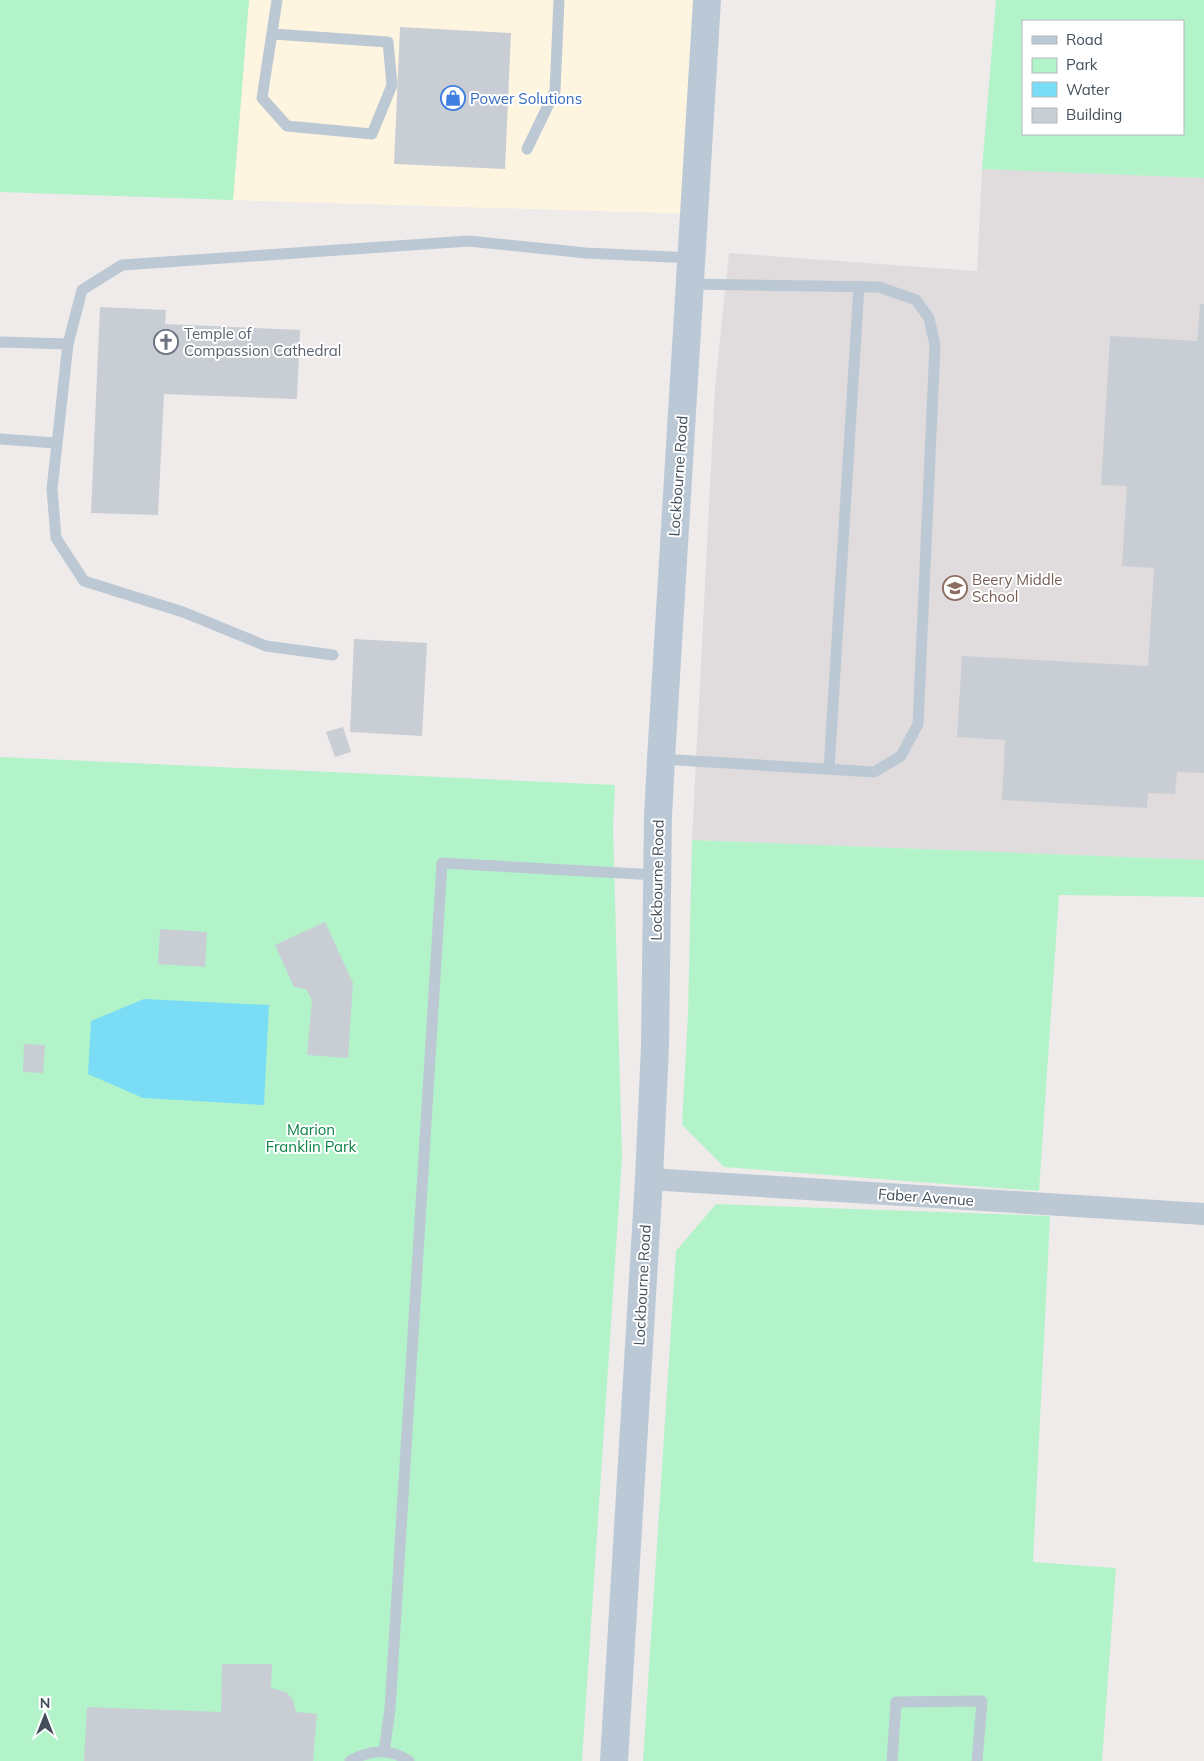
<svg xmlns="http://www.w3.org/2000/svg" width="1204" height="1761" viewBox="0 0 1204 1761" font-family="Mulish,sans-serif">
  <style>
    .commercial { fill: #fef5e0 }
    .education { fill: #e0dcdd }
    .green { fill: #b2f3ca; fill-rule: evenodd }
    .water { fill: #7addf5 }
    .building { fill: #c9cdd4 }
    .lines { fill: none; stroke-linecap: round; stroke-linejoin: round }
    .service { stroke: #bcc8d3; stroke-width: 11 }
    .minor { stroke: #bcc8d3; stroke-width: 22 }
    .secondary { stroke: #bbc9d7; stroke-width: 28 }
    .labels { text-anchor: middle; dominant-baseline: central; stroke-width: 4; stroke-linejoin: round; paint-order: stroke }
    .shop-label { font-size: 15px; fill: #366cbe; stroke: #fff; text-anchor: start }
    .worship-label { font-size: 15px; fill: #5b616d; stroke: #fff; text-anchor: start }
    .street-label { font-size: 15px; fill: #424f5a; stroke: #fff }
    .education-label { font-size: 15px; fill: #785e54; stroke: #fff; text-anchor: start }
    .park-label { font-size: 15px; fill: #0c8246; stroke: #fff }
  </style>
  <rect width="100%" height="100%" fill="#efebeb"/>
  <path class="commercial" d="M 249,0 L 705,0 L 696,214 L 233,200 Z"/>
  <path class="education" d="M 982,169 L 1204,178 L 1204,860 L 692,840 L 715,388 L 729,253 L 977,271 Z"/>
  <path class="green" d="M 0,0 L 249,0 L 233,200 L 0,192 Z
    M 996,0 L 1204,0 L 1204,178 L 982,169 ZM 1023,21 L 1183,21 L 1183,134 L 1023,134 Z
    M 0,757 L 615,785 L 613,827 L 622,1157 L 582,1761 L 0,1761 Z
    M 692,840 L 1204,860 L 1204,897 L 1059,895 L 1039,1191 L 724,1167 L 682,1125 L 688,1014 Z
    M 716,1204 L 1050,1216 L 1033,1562 L 1116,1568 L 1102,1761 L 643,1761 L 676,1251 Z"/>
  <path class="water" d="M 144,999 L 269,1005 L 264,1105 L 143,1098 L 88,1074 L 91,1021 Z"/>
  <path class="building" d="M 400,27 L 511,33 L 505,169 L 394,164 Z
    M 1200,304 L 1204,304 L 1204,773 L 1177,772 L 1175,794 L 1148,793 L 1147,808 L 1002,800 L 1005,740 L 957,737 L 962,656 L 1148,666 L 1154,568 L 1122,566 L 1127,486 L 1101,485 L 1110,336 L 1197,341 Z
    M 100,307 L 166,310 L 165,324 L 300,330 L 297,399 L 164,394 L 158,515 L 91,513 Z
    M 354,639 L 427,643 L 422,736 L 350,732 Z
    M 343,727 L 351,752 L 335,757 L 326,732 Z
    M 325,922 L 353,983 L 348,1058 L 307,1055 L 312,1000 L 306,989 L 294,987 L 275,945 Z
    M 160,929 L 207,932 L 205,967 L 158,964 Z
    M 24,1044 L 45,1045 L 43,1073 L 23,1072 Z
    M 222,1664 L 272,1664 L 271,1688 L 286,1692 L 293,1700 L 296,1712 L 317,1714 L 313,1761 L 84,1761 L 87,1707 L 221,1712 Z"/>
  <g class="lines">
    <path class="service" d="M 273,34 L 388,42 L 392,85 L 372,134 L 287,126 L 262,98 L 277,0
      M 527,149 L 555,91 L 559,0
      M 0,342 L 68,344
      M 0,439 L 55,443
      M 333,655 L 266,646 L 183,612 L 84,581 L 56,538 L 52,489 L 68,344 L 82,290 L 122,265 L 469,241 L 586,253 L 692,258
      M 661,759 L 874,772 L 901,756 L 918,724 L 935,345 L 929,318 L 916,300 L 879,287 L 690,284
      M 829,769 L 859,286
      M 384,1752 L 390,1709 L 442,863 L 657,875
      M 350,1761 C 369,1750 390,1748 409,1761
      M 892,1761 L 896,1702 L 982,1701 L 977,1761"/>
    <path class="minor" d="M 649,1179 L 1204,1214"/>
    <path class="secondary" d="M 614,1761 L 649,1179 L 655,1046 L 658,817 L 661,759 L 707,0"/>
  </g>
  <defs>
    <symbol id="shop-ring" viewBox="-11 -11 22 22"><circle r="9.5" fill="#fff" stroke="#3f7fe0" stroke-width="1.5"/><path d="M-5-2.5h2.3a2.7 3.5 0 0 1 5.4 0H5L5.5 6h-11ZM-1.5-2.5h3a1.5 2.3 0 0 0-3 0Z" fill="#3f7fe0"/></symbol>
    <symbol id="church-ring" viewBox="-11 -11 22 22"><circle r="9.5" fill="#fff" stroke="#6b7280" stroke-width="1.5"/><path d="M-1.2-6h2.4v3.5h3.3v2.4h-3.3V6h-2.4V-.1h-3.3v-2.4h3.3Z" fill="#6b7280"/></symbol>
    <symbol id="school-ring" viewBox="-11 -11 22 22"><circle r="9.5" fill="#fff" stroke="#8d6e63" stroke-width="1.5"/><path d="M0-5L7-2L0 1L-7-2ZM-4 1L0 2.5L4 1V4Q0 6-4 4Z" fill="#8d6e63"/></symbol>
  </defs>
  <g fill-rule="evenodd">
    <use href="#shop-ring" x="439" y="84" width="28" height="28"/>
    <use href="#church-ring" x="152" y="328" width="28" height="28"/>
    <use href="#school-ring" x="941" y="574" width="28" height="28"/>
  </g>
  <g class="labels">
    <g class="shop-label">
      <text x="470" y="98">Power Solutions</text>
    </g>
    <g class="worship-label">
      <text x="184" y="333">Temple of<tspan x="184" dy="17">Compassion Cathedral</tspan></text>
    </g>
    <g class="street-label">
      <text transform="translate(678 476) rotate(-86)">Lockbourne Road</text>
      <text transform="translate(657 880) rotate(-89)">Lockbourne Road</text>
      <text transform="translate(926 1197) rotate(4)">Faber Avenue</text>
      <text transform="translate(642 1285) rotate(-87)">Lockbourne Road</text>
    </g>
    <g class="education-label">
      <text x="972" y="579">Beery Middle<tspan x="972" dy="17">School</tspan></text>
    </g>
    <g class="park-label">
      <text x="311" y="1129">Marion<tspan x="311" dy="17">Franklin Park</tspan></text>
    </g>
  </g>
  <rect x="1022" y="20" width="162" height="115" fill="#ffffff" stroke="#b3b9bd"/>
  <rect x="1032" y="36" width="25" height="8" fill="#bbc9d7" stroke="#b3b9bd"/>
  <text x="1066" y="45" font-size="15" fill="#424f5a">Road</text>
  <rect x="1032" y="58" width="25" height="15" fill="#b2f3ca" stroke="#b3b9bd"/>
  <text x="1066" y="70" font-size="15" fill="#424f5a">Park</text>
  <rect x="1032" y="82" width="25" height="15" fill="#7addf5" stroke="#b3b9bd"/>
  <text x="1066" y="95" font-size="15" fill="#424f5a">Water</text>
  <rect x="1032" y="108" width="25" height="15" fill="#c9cdd4" stroke="#b3b9bd"/>
  <text x="1066" y="120" font-size="15" fill="#424f5a">Building</text>
  <g transform="translate(45 1716)" stroke="#ffffff" stroke-width="4" paint-order="stroke">
  <path d="M0-4L9 19L0 12L-9 19Z" fill="#424f5a"/>
  <text y="-8" font-size="14" font-weight="bold" text-anchor="middle" fill="#424f5a">N</text>
  </g>
</svg>
